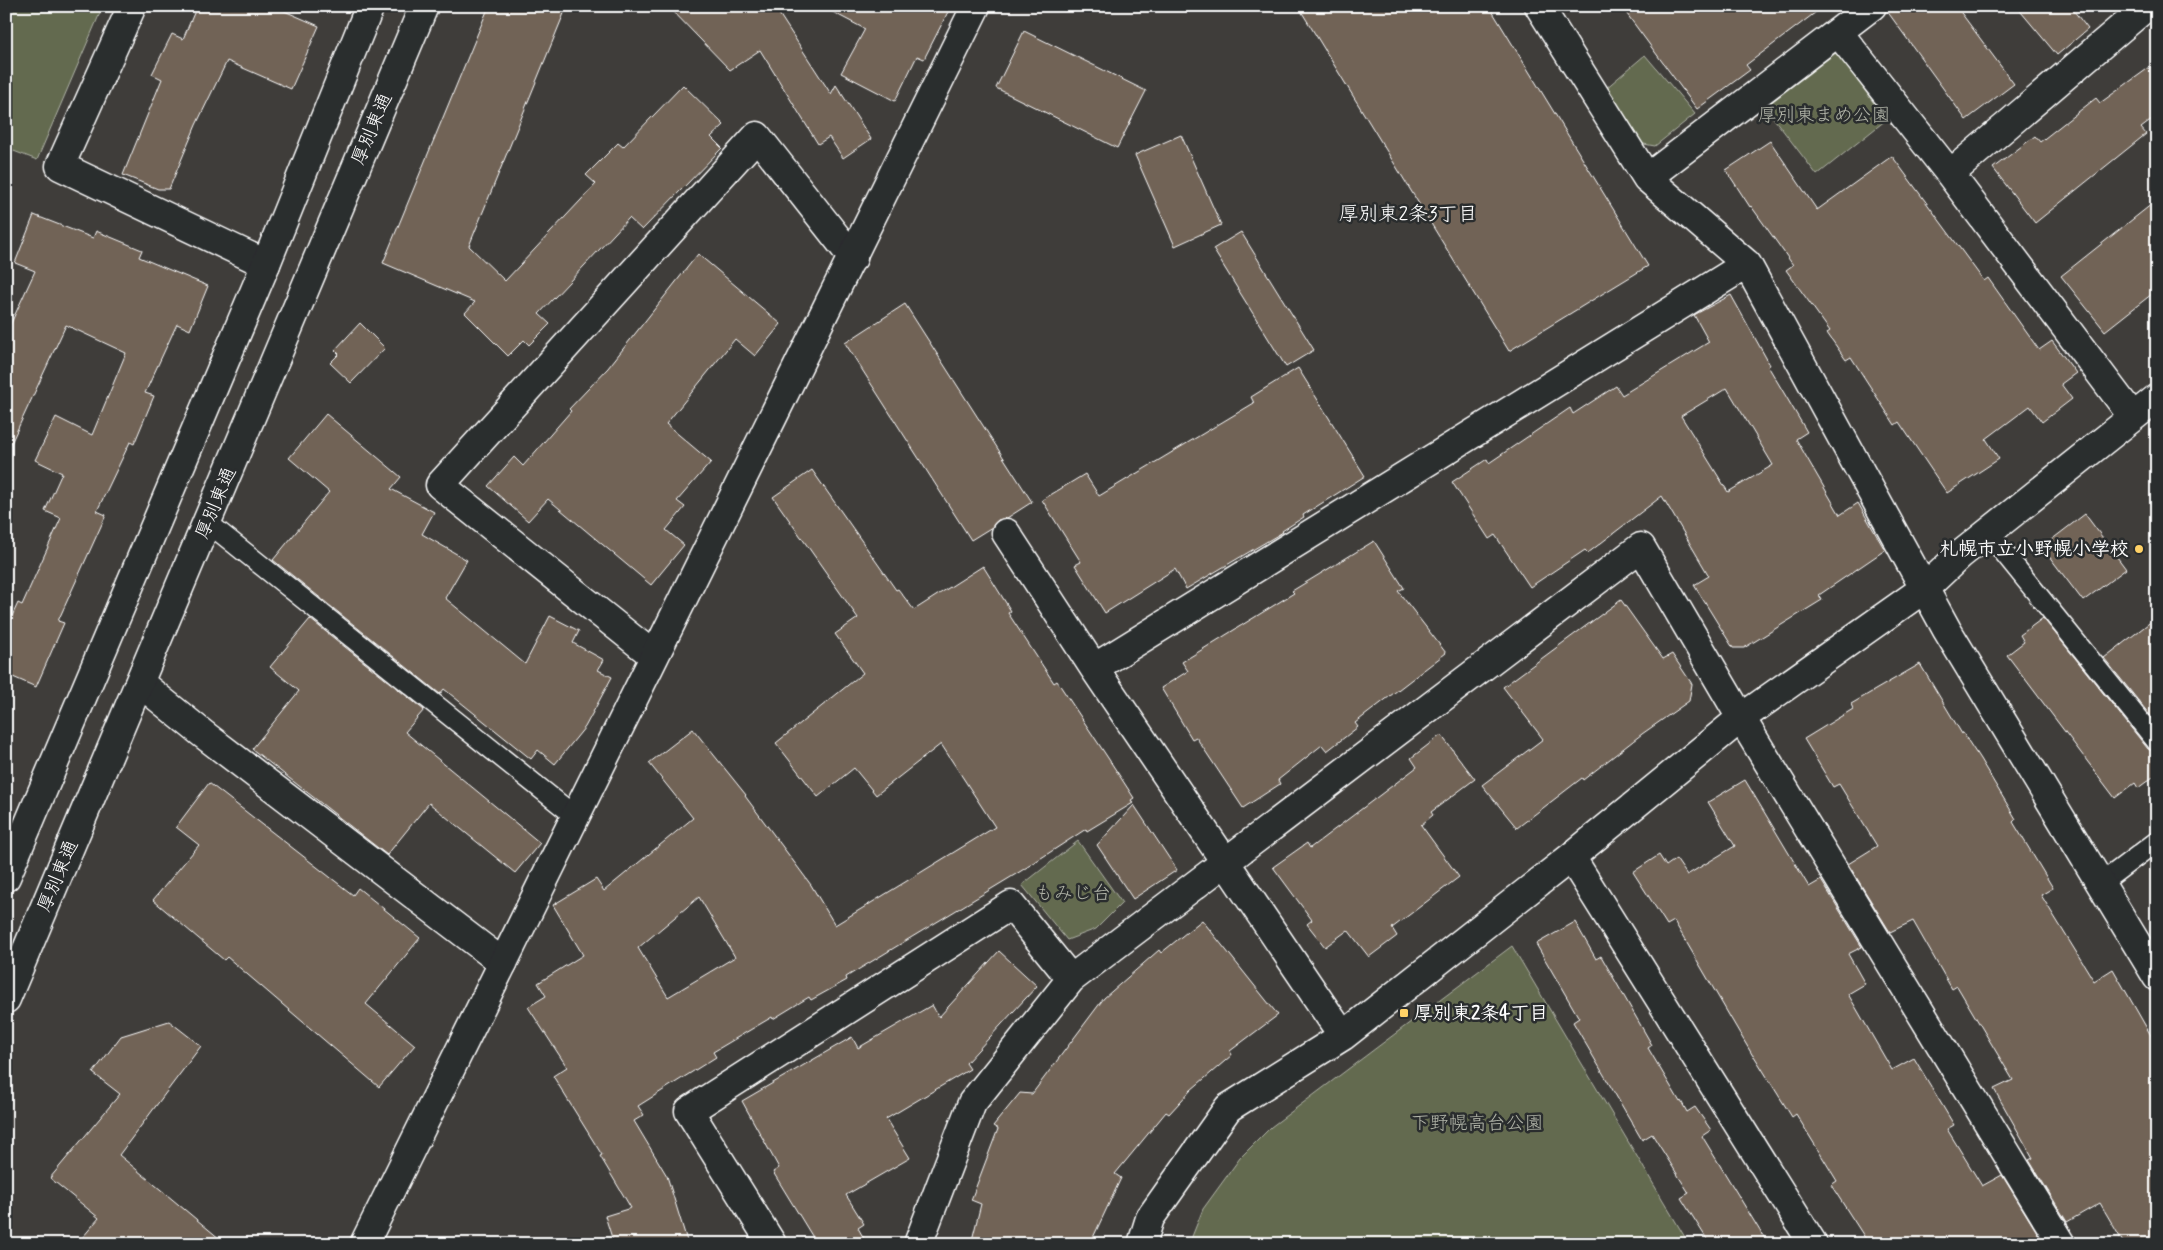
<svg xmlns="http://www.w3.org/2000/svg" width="2163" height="1250" viewBox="0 0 2163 1250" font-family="Mynerve,'Klee One',sans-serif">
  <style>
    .green { fill: #636a50; stroke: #b1b4a8 }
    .building { fill: #716357; stroke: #fff; fill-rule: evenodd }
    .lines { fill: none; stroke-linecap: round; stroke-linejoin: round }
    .service-casing { stroke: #fff; stroke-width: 22 }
    .minor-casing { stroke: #fff; stroke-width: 31 }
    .tertiary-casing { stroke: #fff; stroke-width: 31 }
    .service { stroke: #2a2d2e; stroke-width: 19 }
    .minor { stroke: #2a2d2e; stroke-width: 28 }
    .tertiary { stroke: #2a2d2e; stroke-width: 28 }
    .poi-dot { fill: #ffd166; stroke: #2a2d2e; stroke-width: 2 }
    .labels { text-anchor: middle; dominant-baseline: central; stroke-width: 5; stroke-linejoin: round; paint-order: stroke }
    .park-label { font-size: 19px; fill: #b1b4a8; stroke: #2a2d2e }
    .street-label { font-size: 19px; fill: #fff; stroke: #2a2d2e }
    .poi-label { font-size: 19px; font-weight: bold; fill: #fff; stroke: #2a2d2e; text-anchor: end }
    .neighbourhood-label { font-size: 20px; fill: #fff; stroke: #2a2d2e }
  </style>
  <rect width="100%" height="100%" fill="#3f3d3a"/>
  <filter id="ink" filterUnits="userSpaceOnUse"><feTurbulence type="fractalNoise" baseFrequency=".02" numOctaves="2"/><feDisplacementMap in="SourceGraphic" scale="10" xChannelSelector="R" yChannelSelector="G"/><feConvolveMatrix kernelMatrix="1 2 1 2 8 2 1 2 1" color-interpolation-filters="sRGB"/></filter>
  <g filter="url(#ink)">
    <path class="green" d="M 6,6 L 103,6 L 37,160 L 6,148 Z
      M 1837,52 L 1886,120 L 1817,175 L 1765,107 Z
      M 1645,55 L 1695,114 L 1655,146 L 1638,143 L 1605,89 Z
      M 1078,841 L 1122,903 L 1096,929 L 1067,940 L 1022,885 Z
      M 1512,946 L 1689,1244 L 1189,1244 L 1203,1209 L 1240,1158 L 1271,1127 Z"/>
    <path class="building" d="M 197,6 L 273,6 L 319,26 L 291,89 L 227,61 L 196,125 L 169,189 L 158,189 L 123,175 L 162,79 L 152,74 L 172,34 L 183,39 Z
      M 489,6 L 567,6 L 469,246 L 505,281 L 596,184 L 586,175 L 618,143 L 623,147 L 683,85 L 724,125 L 711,137 L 722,148 L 642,230 L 629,218 L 539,314 L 550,324 L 529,345 L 524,340 L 508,356 L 465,313 L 475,302 L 383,263 Z
      M 668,6 L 774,6 L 831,94 L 836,85 L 871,139 L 843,158 L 829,137 L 818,144 L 760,50 L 730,70 Z
      M 821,6 L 951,6 L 924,59 L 917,56 L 895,101 L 841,73 L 865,29 Z
      M 1298,6 L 1489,6 L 1648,266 L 1509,351 Z
      M 1621,6 L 1824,6 L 1746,65 L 1750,70 L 1697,109 Z
      M 1887,6 L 1956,6 L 2014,84 L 1966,120 L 1887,11 Z
      M 2016,6 L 2070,6 L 2088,29 L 2057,55 Z
      M 1024,31 L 1146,91 L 1117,148 L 996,88 Z
      M 2157,62 L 2157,116 L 2141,128 L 2146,134 L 2035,223 L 1993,168 L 2035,136 L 2040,142 L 2096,98 L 2100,103 Z
      M 1181,135 L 1221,225 L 1175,246 L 1135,155 Z
      M 1770,141 L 1817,210 L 1892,156 L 1984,281 L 1988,278 L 2039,350 L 2052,341 L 2076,373 L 2061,384 L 2072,399 L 2042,422 L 2030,406 L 1986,439 L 1999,459 L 1947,493 L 1899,422 L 1895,425 L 1851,357 L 1846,360 L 1827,333 L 1830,331 L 1786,270 L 1793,265 L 1751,206 L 1750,207 L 1726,170 Z
      M 2157,200 L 2157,290 L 2105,331 L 2061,276 Z
      M 34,215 L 93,238 L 96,231 L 142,250 L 139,257 L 208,286 L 190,330 L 177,324 L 145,393 L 154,396 L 134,444 L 130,442 L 97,511 L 106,515 L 58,621 L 64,623 L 36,687 L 6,674 L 6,629 L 18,603 L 22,605 L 61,518 L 45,511 L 62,473 L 35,460 L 56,417 L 92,435 L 126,353 L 66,325 L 6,454 L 6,334 L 35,271 L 15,263 Z
      M 1241,232 L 1314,350 L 1286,367 L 1213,249 Z
      M 698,254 L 781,324 L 755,356 L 735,339 L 666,424 L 711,462 L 677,501 L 685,507 L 666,530 L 684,545 L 651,585 L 548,499 L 528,521 L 488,486 L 514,457 L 523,466 L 571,411 L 569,409 L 608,368 Z
      M 1731,295 L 1770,365 L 1768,366 L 1807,432 L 1796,439 L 1840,515 L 1858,503 L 1885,550 L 1819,595 L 1822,600 L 1744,648 L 1733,648 L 1694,585 L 1709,576 L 1662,496 L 1588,553 L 1585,550 L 1530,587 L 1495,535 L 1489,539 L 1452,482 L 1487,459 L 1489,463 L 1570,408 L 1573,414 L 1616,386 L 1622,395 L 1709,342 L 1694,315 ZM 1727,388 L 1773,465 L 1728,492 L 1681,416 Z
      M 905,304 L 1032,502 L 1007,518 L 998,520 L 992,527 L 971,540 L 845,343 Z
      M 360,323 L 385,348 L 351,383 L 330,363 L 339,354 L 335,350 Z
      M 1298,368 L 1365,476 L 1303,515 L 1304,517 L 1282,531 L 1283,532 L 1186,589 L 1175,569 L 1105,613 L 1075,565 L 1081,562 L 1042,500 L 1085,474 L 1099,496 L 1254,403 L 1251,397 Z
      M 326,414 L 401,477 L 391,489 L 434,512 L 422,534 L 467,560 L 445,598 L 525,664 L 550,616 L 579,631 L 573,643 L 604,660 L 598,670 L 612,677 L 585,727 L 555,764 L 538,750 L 531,759 L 444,689 L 440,694 L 273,560 L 329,492 L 289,458 Z
      M 812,470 L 896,590 L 898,589 L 914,610 L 983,566 L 1011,611 L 1008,613 L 1054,683 L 1057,681 L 1108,758 L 1134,798 L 1131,800 L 1133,803 L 1087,831 L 1086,829 L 1021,871 L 846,977 L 847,980 L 811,1000 L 809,997 L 773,1019 L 772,1017 L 713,1052 L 716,1057 L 638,1106 L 644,1115 L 634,1121 L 667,1176 L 688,1244 L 614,1244 L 605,1216 L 631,1208 L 600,1156 L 602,1155 L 553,1076 L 567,1067 L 528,1007 L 546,996 L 538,983 L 583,955 L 553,905 L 596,879 L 604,891 L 693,818 L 649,763 L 693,729 L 746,795 L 745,796 L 811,885 L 835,925 L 995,827 L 941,744 L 876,795 L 854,768 L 818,797 L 776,743 L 863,673 L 835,634 L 858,618 L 773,497 ZM 699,897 L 735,957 L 668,997 L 638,948 Z
      M 2085,514 L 2126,569 L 2083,601 L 2042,547 Z
      M 1374,541 L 1404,588 L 1398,591 L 1446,653 L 1355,723 L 1358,727 L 1327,751 L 1322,745 L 1278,780 L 1280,784 L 1243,808 L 1196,737 L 1192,739 L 1161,688 L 1188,671 L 1182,662 L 1294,593 L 1292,591 Z
      M 1621,600 L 1663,659 L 1672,654 L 1692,684 L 1689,701 L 1642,734 L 1583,780 L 1582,778 L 1517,828 L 1482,785 L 1543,739 L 1503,687 Z
      M 2157,617 L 2157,724 L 2104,658 Z
      M 2043,618 L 2148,749 L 2157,753 L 2157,774 L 2138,788 L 2135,783 L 2115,798 L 2007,655 L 2024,642 L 2020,635 Z
      M 310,619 L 424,710 L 405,732 L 540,843 L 515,873 L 429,803 L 387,855 L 252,749 L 299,691 L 270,667 Z
      M 1920,664 L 1962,734 L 1963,733 L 1980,759 L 2016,819 L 2013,822 L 2053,888 L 2041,895 L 2094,981 L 2113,969 L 2157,1046 L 2157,1244 L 2124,1244 L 2100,1203 L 2067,1222 L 2029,1160 L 2033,1158 L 1994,1089 L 2013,1080 L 1957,986 L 1952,989 L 1913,921 L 1890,932 L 1848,864 L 1877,846 L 1839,784 L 1833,787 L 1804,739 L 1853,709 L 1851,704 Z
      M 1441,735 L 1475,779 L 1431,812 L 1433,815 L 1421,825 L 1459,877 L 1392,928 L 1397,936 L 1369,957 L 1348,930 L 1325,947 L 1307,924 L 1312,920 L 1273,867 L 1307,843 L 1310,848 L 1417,767 L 1411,758 Z
      M 1745,780 L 1809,887 L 1821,880 L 1862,947 L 1848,954 L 1865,984 L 1848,994 L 1892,1070 L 1914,1058 L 1954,1125 L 1947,1129 L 1982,1186 L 2002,1175 L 2040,1237 L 2028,1244 L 1869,1244 L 1831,1185 L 1837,1181 L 1796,1114 L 1792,1117 L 1754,1056 L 1753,1056 L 1674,921 L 1667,925 L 1633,872 L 1659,855 L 1666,866 L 1676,859 L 1687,875 L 1735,846 L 1708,802 Z
      M 209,783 L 353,895 L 358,888 L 420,938 L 366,1004 L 415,1045 L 379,1087 L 227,957 L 224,960 L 153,900 L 199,845 L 176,827 Z
      M 1134,805 L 1177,870 L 1133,899 L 1097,845 Z
      M 1202,920 L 1278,1015 L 1230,1051 L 1232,1055 L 1191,1090 L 1169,1114 L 1166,1112 L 1115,1174 L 1121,1178 L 1090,1244 L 971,1244 L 981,1204 L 971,1200 L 998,1129 L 993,1126 L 1020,1093 L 1032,1094 L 1104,998 L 1159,950 L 1161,953 Z
      M 1575,922 L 1596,959 L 1601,956 L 1652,1045 L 1648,1048 L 1680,1102 L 1681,1101 L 1687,1112 L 1695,1107 L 1711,1130 L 1702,1136 L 1768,1244 L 1710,1244 L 1681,1198 L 1689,1193 L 1652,1134 L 1642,1140 L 1573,1022 L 1579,1018 L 1536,944 Z
      M 999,951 L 1037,986 L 966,1063 L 970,1069 L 886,1119 L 910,1158 L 846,1195 L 864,1224 L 858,1228 L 867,1244 L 817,1244 L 773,1172 L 779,1168 L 742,1101 L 852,1037 L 858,1048 L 932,1005 L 939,1017 Z
      M 169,1021 L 201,1046 L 119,1155 L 226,1244 L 77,1244 L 99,1218 L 50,1178 L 120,1094 L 93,1073 L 121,1036 Z"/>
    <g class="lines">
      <defs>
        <path id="service" d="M 207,522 L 576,817
          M 1988,533 L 2157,742
          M 2100,884 L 2157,841"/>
        <path id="minor" d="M 132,6 L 60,166 L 266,264
          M 1539,6 L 1647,178 L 1747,264 L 1947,630 L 2157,977
          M 1838,32 L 1950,174 L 2133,417
          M 1950,174 L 2147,6
          M 1647,178 L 1872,6
          M 1006,533 L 1094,668 L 1343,1036
          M 654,656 L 440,485 L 757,136 L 853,258
          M 1094,668 L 1747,264
          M 140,683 L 203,734 L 503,963
          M 1571,857 L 1813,1244
          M 772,1244 L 689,1111 L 1011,905 L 1071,979
          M 918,1244 L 972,1103 L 1071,979 L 1641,547 L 1741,718 L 2062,1244
          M 1142,1244 L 1150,1218 L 1228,1108 L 1343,1036 L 1571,857 L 1741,718 L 1925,588 L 1960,555 L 2157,398"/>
        <path id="tertiary" d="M 6,877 L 266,264 L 370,6
          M 6,999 L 424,6
          M 364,1244 L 976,6"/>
      </defs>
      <use href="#service" class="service-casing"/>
      <use href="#minor" class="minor-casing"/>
      <use href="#tertiary" class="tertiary-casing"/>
      <use href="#service" class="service"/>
      <use href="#minor" class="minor"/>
      <use href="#tertiary" class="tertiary"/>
    </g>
  </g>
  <g class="poi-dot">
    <circle cx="2139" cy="549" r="5"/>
    <rect x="1399" y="1008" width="10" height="10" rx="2.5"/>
  </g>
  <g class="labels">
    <g class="park-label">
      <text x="1824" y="115">厚別東まめ公園</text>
      <text x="1073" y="893">もみじ台</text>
      <text x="1477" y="1123">下野幌高台公園</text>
    </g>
    <g class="street-label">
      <text transform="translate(372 129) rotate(-67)">厚別東通</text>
      <text transform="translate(216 503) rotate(-67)">厚別東通</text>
      <text transform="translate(58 876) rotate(-67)">厚別東通</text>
    </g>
    <g class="poi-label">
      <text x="2129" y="549">札幌市立小野幌小学校</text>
      <text x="1414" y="1013" text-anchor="start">厚別東2条4丁目</text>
    </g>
    <g class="neighbourhood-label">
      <text x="1408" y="214">厚別東2条3丁目</text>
    </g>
  </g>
  <rect width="2163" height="1250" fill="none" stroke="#2a2d2e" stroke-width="25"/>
  <rect x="12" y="12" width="2138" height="1225" fill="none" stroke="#fff" stroke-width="2" filter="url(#ink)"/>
</svg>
